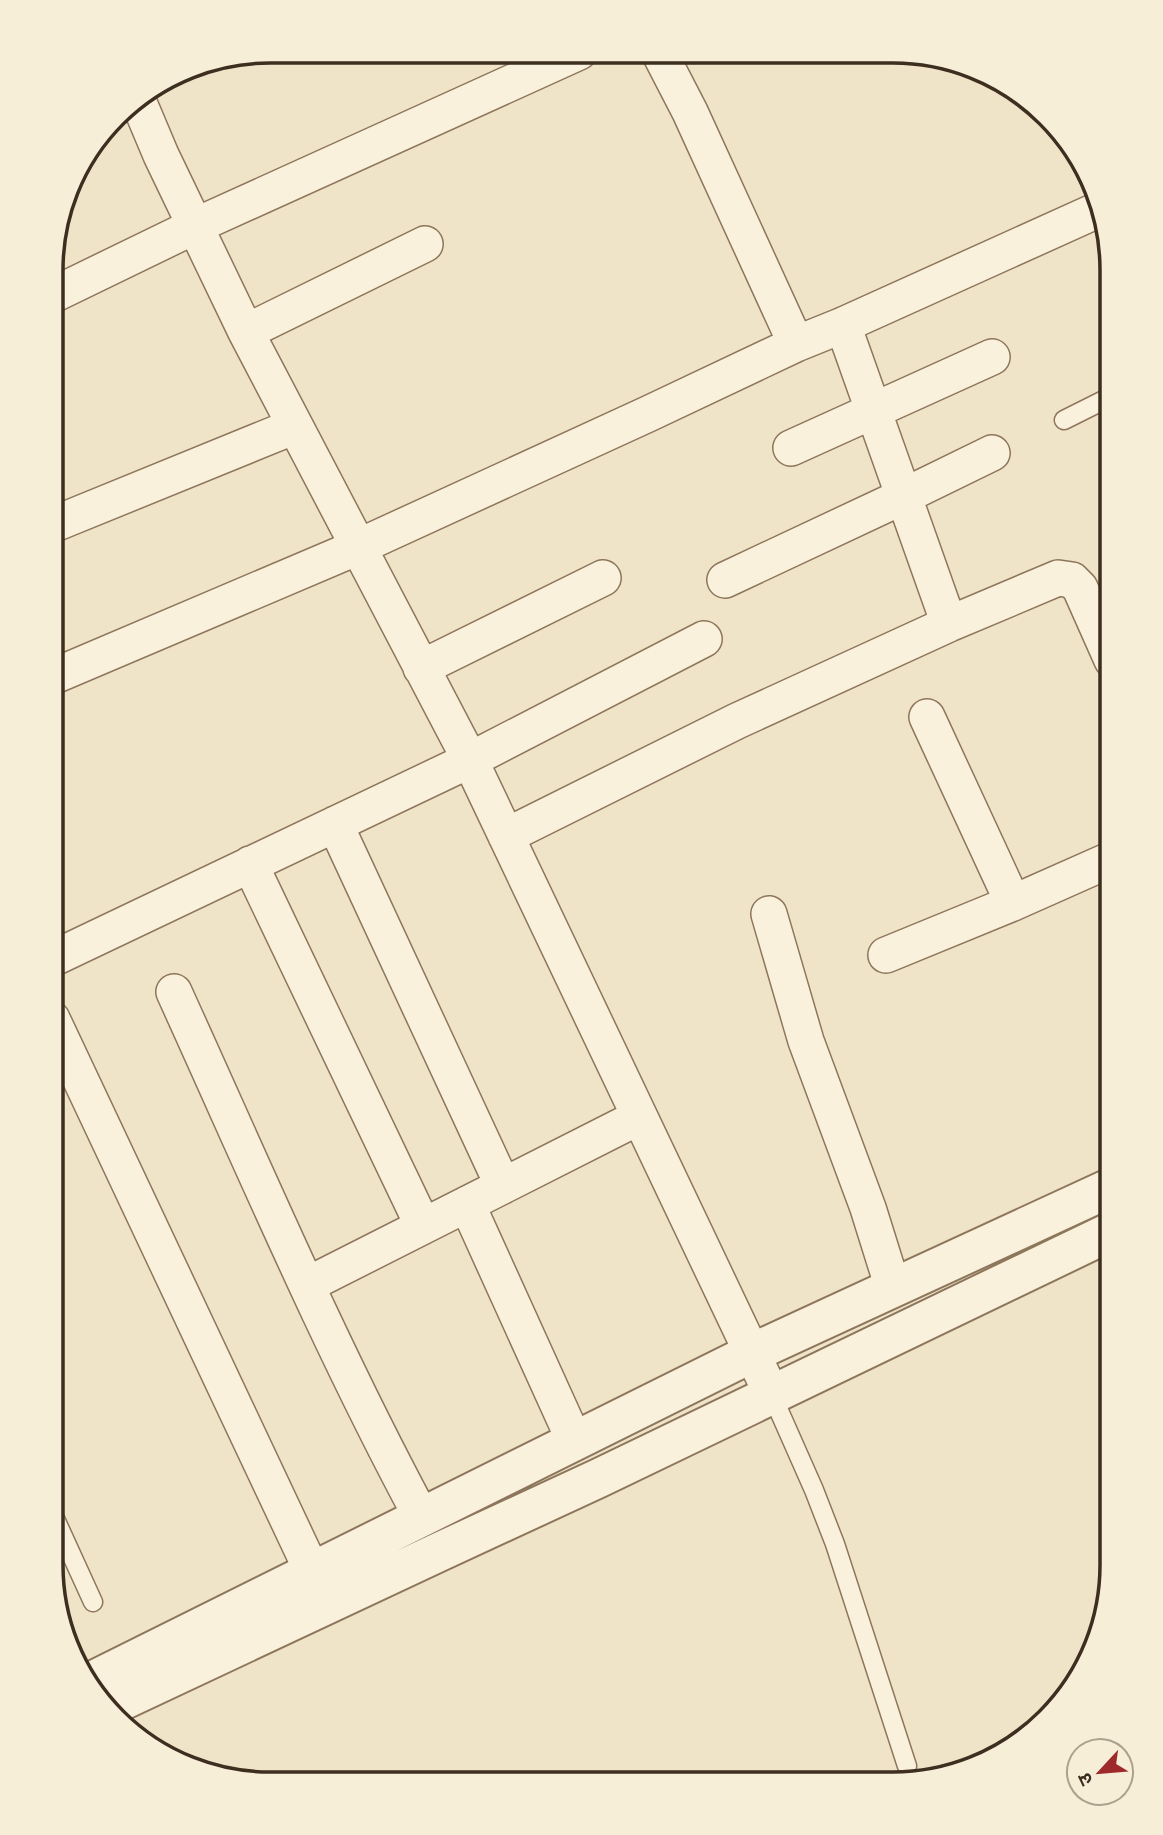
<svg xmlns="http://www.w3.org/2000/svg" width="1163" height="1835" viewBox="0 0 1163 1835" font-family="'Source Serif 4','Noto Sans Devanagari',serif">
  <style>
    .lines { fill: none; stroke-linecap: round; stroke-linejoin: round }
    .service-casing { stroke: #8d765c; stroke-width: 21 }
    .minor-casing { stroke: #8d765c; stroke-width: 38 }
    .tertiary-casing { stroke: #8d765c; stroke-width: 42 }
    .service { stroke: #faf1dc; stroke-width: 18 }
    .minor { stroke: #faf1dc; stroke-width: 35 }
    .tertiary { stroke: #faf1dc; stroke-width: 38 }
    .rim { fill: none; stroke: #3d2e20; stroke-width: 3.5 }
  </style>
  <rect width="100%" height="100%" fill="#f0e4c8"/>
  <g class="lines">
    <defs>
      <path id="service" d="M 1064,420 L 1112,396
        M 772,1395 L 814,1490 L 835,1544 L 907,1766
        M 51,1510 L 93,1602"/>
      <path id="minor" d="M 659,52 L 690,112 L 796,344
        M 137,98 L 161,155 L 246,332 L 470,760 L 772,1395
        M 53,295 L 195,226 L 579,52
        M 843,325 L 949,624
        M 246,332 L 425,244
        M 791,448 L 992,357
        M 52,525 L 295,426
        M 725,580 L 904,496 L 992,453
        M 421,668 L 603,578
        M 52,677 L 358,547 L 648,414 L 796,344 L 843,325 L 1100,209
        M 927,717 L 1013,903
        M 335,824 L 503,1186
        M 506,836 L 737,721 L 949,624 L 1058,578 L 1072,580 L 1080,588 L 1112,660
        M 250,864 L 423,1226
        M 769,914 L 806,1041 L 868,1208 L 893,1288
        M 886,955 L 1013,903 L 1112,859
        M 52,959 L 470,760 L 704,639
        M 174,992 C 254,1168 330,1347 422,1518
        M 52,1019 L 312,1571
        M 467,1204 L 574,1440
        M 307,1285 L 639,1117"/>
      <path id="tertiary" d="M 92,1681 L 752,1353 L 1112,1187
        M 111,1706 L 439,1552 L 599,1478 L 1112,1231"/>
    </defs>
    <use href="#service" class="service-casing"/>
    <use href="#minor" class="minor-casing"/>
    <use href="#tertiary" class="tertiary-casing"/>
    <use href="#service" class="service"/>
    <use href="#minor" class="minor"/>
    <use href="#tertiary" class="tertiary"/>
  </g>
  <path d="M0 0H1163V1835H0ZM270 63H893A207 207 0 0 1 1100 270V1565A207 207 0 0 1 893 1772H270A207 207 0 0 1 63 1565V270A207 207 0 0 1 270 63Z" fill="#f7eed8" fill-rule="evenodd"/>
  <path class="rim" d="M270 63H893A207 207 0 0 1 1100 270V1565A207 207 0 0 1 893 1772H270A207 207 0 0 1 63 1565V270A207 207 0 0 1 270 63Z"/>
  <g transform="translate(1100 1772) rotate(244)"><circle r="33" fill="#f7eed8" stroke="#ada18e" stroke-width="2"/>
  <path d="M0-5L12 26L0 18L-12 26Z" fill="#9e2a2b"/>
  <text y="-10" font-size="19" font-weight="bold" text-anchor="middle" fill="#3d2e20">उ</text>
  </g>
</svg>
